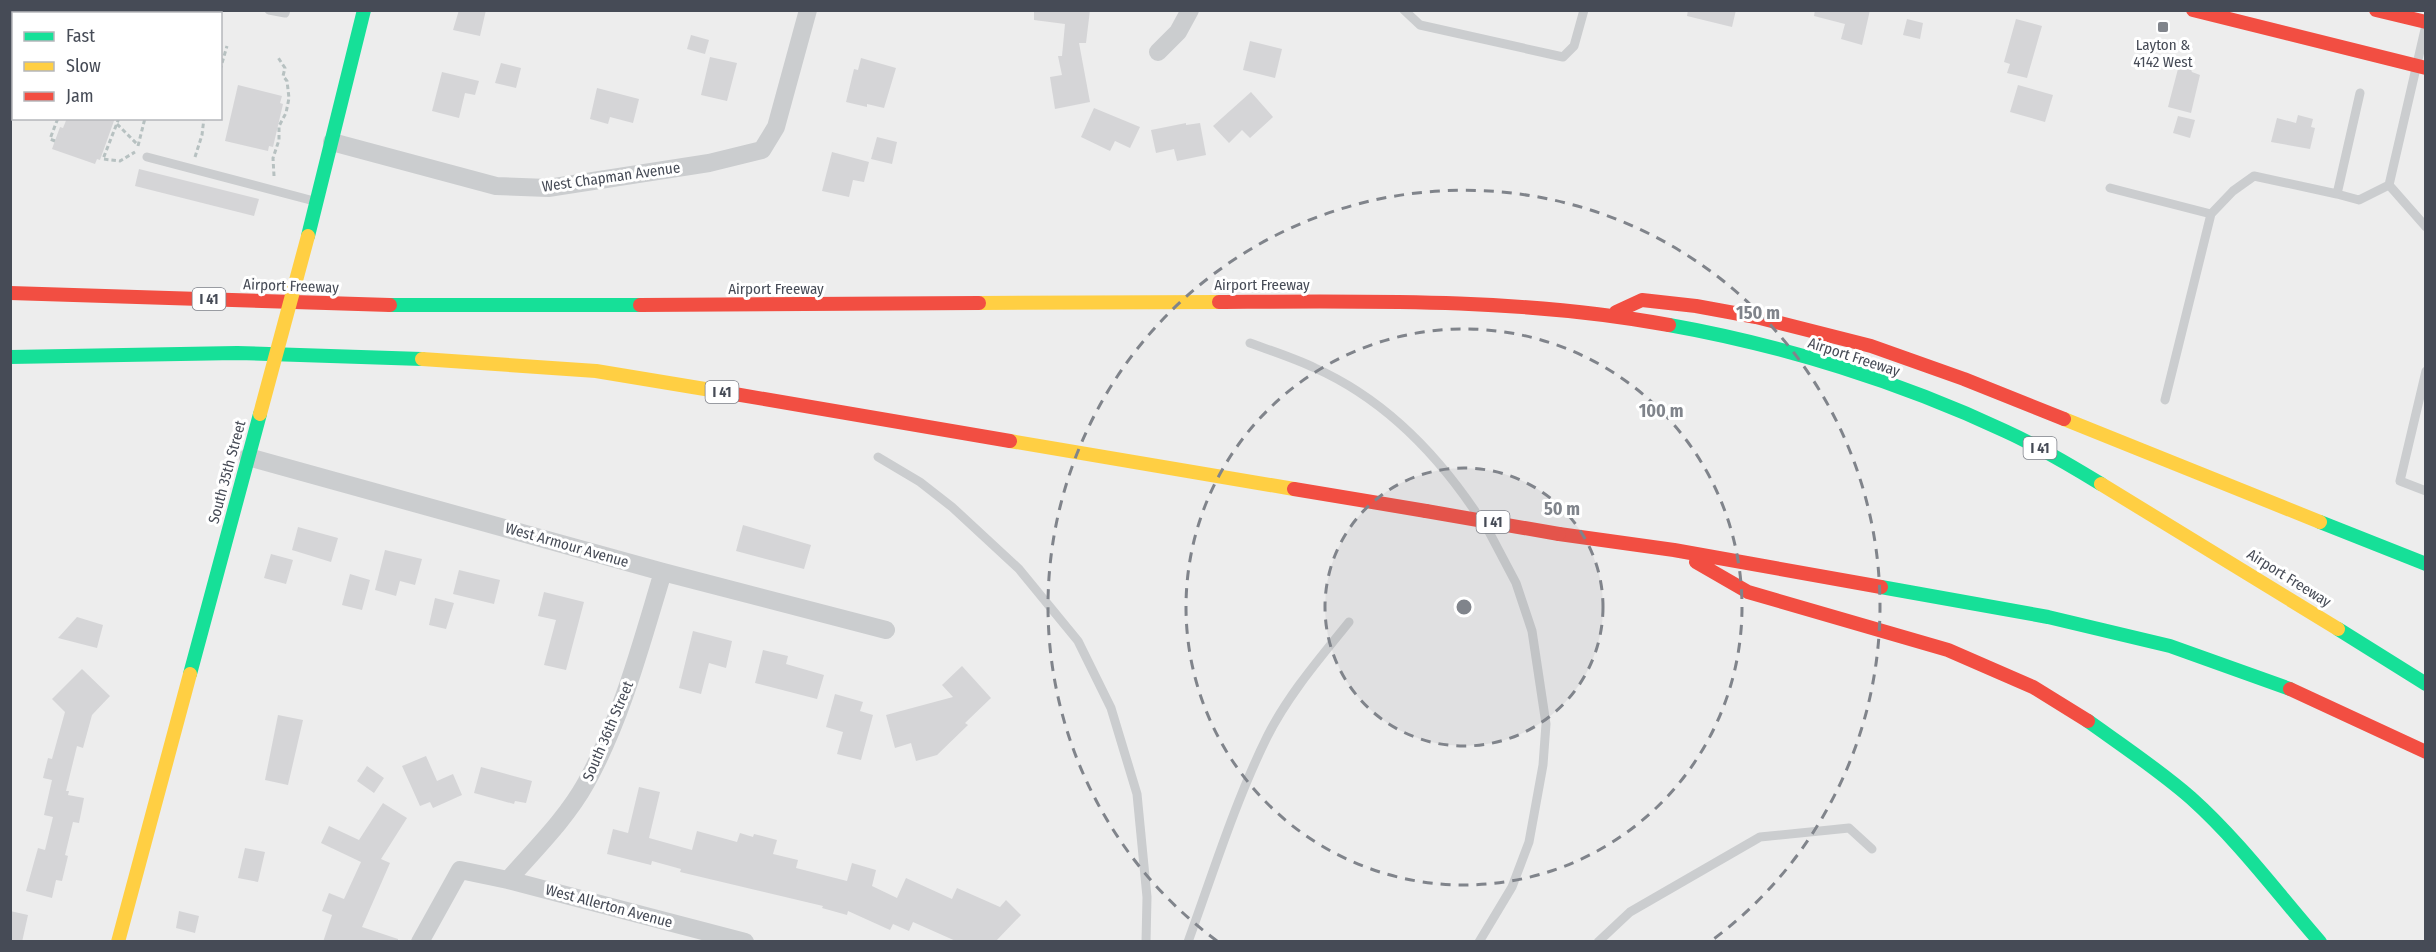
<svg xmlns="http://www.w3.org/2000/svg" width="2436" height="952" viewBox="0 0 2436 952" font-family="'Fira Sans Condensed',sans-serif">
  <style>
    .building { fill: #d5d5d7 }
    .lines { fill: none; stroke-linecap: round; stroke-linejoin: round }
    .path { stroke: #b7c1c1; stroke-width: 3; stroke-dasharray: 4.5 3; stroke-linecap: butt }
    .lane { stroke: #cbcdcf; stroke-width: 9 }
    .street { stroke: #cbcdcf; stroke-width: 18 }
    .fast { stroke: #16e098; stroke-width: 14 }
    .slow { stroke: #ffcf43; stroke-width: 14 }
    .jam { stroke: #f24e42; stroke-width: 14 }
    .slow-bridge { stroke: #ffcf43; stroke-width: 14 }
    .jam-bridge { stroke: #f24e42; stroke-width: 14 }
    .ring { fill: none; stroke: #80848b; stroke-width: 3; stroke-dasharray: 10 8 }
    .poi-dot { fill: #80848b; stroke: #fff; stroke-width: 2 }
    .labels { text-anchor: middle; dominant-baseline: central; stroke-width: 6; stroke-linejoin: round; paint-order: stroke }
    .shield { fill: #fff; stroke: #7e8189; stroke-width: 1.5 }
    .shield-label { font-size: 14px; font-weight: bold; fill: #464b56 }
    .poi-label { font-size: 15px; fill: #464b56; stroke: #fff }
    .street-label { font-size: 15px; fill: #464b56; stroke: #fff }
    .centre { fill: #80848b; stroke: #fff; stroke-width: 3 }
    .ring-label { font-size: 18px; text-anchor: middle; font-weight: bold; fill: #80848b; stroke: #fff; stroke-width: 6; stroke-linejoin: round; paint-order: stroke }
  </style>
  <rect width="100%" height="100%" fill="#ededed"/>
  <path class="building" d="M 459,10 L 486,10 L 480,36 L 453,30 Z
    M 1034,10 L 1090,10 L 1086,43 L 1079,43 L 1090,102 L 1055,109 L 1050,77 L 1062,75 L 1058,56 L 1062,56 L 1065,24 L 1034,20 Z
    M 1688,10 L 1736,10 L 1732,27 L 1687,16 Z
    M 1815,10 L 1870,10 L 1862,45 L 1841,39 L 1845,24 L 1814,16 Z
    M 1907,19 L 1923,23 L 1920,39 L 1903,35 Z
    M 2016,19 L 2042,26 L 2027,78 L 2007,73 L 2010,64 L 2004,62 Z
    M 691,35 L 709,40 L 705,54 L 687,49 Z
    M 1250,41 L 1282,49 L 1275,78 L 1243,70 Z
    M 710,57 L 737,63 L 727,101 L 701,95 Z
    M 861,58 L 896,68 L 884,108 L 867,104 L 867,107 L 846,102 L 854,69 L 858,70 Z
    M 501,63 L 521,68 L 516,88 L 495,83 Z
    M 2179,65 L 2190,67 L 2192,72 L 2200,75 L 2191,113 L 2168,107 Z
    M 442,72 L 479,81 L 475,95 L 465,93 L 459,118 L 432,111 Z
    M 238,85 L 282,96 L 280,103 L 283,104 L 273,147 L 269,146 L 268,151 L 225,141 Z
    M 2018,85 L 2053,95 L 2045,122 L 2010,112 Z
    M 597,88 L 639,99 L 633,123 L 610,117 L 608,124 L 590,119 Z
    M 1251,92 L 1273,117 L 1250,138 L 1242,130 L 1229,143 L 1213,126 Z
    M 1094,108 L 1140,127 L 1130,148 L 1115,141 L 1110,151 L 1081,137 Z
    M 2298,115 L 2313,119 L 2311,127 L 2315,128 L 2310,149 L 2271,142 L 2277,118 L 2296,123 Z
    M 2178,116 L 2195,120 L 2190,138 L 2173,133 Z
    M 67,118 L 115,118 L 100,160 L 97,159 L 95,164 L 52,149 L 60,127 L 63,128 Z
    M 1186,123 L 1186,125 L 1200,123 L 1206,155 L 1177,161 L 1174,149 L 1156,153 L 1151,130 Z
    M 877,137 L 897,142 L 892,164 L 871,159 Z
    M 832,152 L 869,162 L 864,182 L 853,180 L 849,197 L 822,191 Z
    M 139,169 L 259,199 L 254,216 L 135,186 Z
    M 743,525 L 811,545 L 804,569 L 736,551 Z
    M 298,527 L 338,538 L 331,562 L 292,550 Z
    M 385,550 L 422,559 L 415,585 L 400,581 L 396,596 L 375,590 Z
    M 271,554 L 293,560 L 286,584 L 264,578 Z
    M 459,570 L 500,580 L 494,604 L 453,594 Z
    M 350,574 L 370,580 L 362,610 L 342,605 Z
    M 544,592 L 584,602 L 566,670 L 544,665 L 556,620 L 538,616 Z
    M 435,598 L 454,603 L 446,629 L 429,625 Z
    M 77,617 L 103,625 L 97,648 L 58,638 Z
    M 693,631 L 732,641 L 726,668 L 709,663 L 701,694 L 679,688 Z
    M 763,650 L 788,656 L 786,664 L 824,675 L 817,699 L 755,683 Z
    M 962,666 L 991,698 L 965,723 L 968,725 L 937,755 L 916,761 L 911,743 L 895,748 L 886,715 L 953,697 L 942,685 Z
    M 82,669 L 110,696 L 92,715 L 83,748 L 77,746 L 66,791 L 69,791 L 68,795 L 84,798 L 79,823 L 73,822 L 65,855 L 68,856 L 62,881 L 56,880 L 52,898 L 26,891 L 38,848 L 45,850 L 53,817 L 44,815 L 52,780 L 43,778 L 48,758 L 52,759 L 65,712 L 52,699 Z
    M 835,694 L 863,702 L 860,711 L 873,715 L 861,760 L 837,754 L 843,732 L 826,727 Z
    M 278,715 L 303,720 L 288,785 L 265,780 Z
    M 426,756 L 437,781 L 453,774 L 462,795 L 433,808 L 430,802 L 420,806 L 402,766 Z
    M 367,766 L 384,778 L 374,793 L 357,781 Z
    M 481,767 L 532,781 L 526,803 L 515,801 L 514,804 L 474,793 Z
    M 639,787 L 660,792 L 649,838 L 692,850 L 697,831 L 737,842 L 740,833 L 753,837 L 754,834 L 777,840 L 773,854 L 798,860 L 796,868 L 847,881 L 852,863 L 876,870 L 872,886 L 897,898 L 906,878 L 952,899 L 957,888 L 1000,907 L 1006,900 L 1021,915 L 995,942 L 958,942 L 913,922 L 909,931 L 893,924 L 890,930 L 848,911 L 847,915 L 822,908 L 823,906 L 680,872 L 681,869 L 652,861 L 651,865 L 607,854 L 613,829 L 628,833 Z
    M 383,803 L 407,818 L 381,859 L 390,863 L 362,927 L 398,939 L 398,942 L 323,942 L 332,915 L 322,911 L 329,893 L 344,899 L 361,862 L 321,843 L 329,826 L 359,840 Z
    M 245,848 L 265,852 L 258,882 L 238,878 Z
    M 10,911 L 28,915 L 22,942 L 10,942 Z
    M 179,911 L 199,916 L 195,933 L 176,928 Z"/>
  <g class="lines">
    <path class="path" d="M 67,10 L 68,14
      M 220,70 L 227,46
      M 119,118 L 103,159 L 120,161 L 135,152
      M 117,124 L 138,145
      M 55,141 L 50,139 L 58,118
      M 138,146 L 145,118
      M 195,157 L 202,135 L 204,118
      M 274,176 L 273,158 L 279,140 L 279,126 L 286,113 L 289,98 L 287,81 L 283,76 L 285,68 L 277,56"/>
    <path class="lane" d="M 269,10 L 285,13 L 286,10
      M 1404,10 L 1420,25 L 1563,57 L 1574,46 L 1584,10
      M 152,14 L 168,10
      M 10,27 L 14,27
      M 10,74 L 14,72
      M 2360,93 L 2337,194 L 2359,200 L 2389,185 L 2426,25
      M 147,157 L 314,201
      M 2389,185 L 2426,227
      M 2110,188 L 2211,214
      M 1250,343 C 1272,351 1294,358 1315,368 C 1382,398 1435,452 1475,511
      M 2426,371 L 2400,481 L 2426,491
      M 2165,400 L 2211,214 L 2233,191 L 2254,176 L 2337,194
      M 878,457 L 920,482 L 952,507 L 1019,569 L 1078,641 L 1111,708 L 1137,794 L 1147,897 L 1146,942
      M 1188,942 C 1213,873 1235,802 1267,737 C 1288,695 1320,658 1349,622
      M 1479,942 L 1512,887 L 1529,842 L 1543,765 L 1546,724 L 1532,631 L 1516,583 L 1487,528
      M 1598,942 L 1630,912 L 1760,837 L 1849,828 L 1872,849"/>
    <path class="street" d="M 1158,52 L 1178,32 L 1190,10
      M 332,142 L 496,186 L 548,188 L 709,163 L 762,150 L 776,127 L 808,10
      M 248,457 L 663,572 L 886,630
      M 508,880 L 745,942
      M 420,942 L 460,870 L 508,880 C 535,849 566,819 586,783 C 622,718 641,644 663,572"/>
    <path class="fast" d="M 308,236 L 364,10
      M 390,305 L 640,305
      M 1669,325 C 1782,345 1901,382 2005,431 C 2038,446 2070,465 2101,484
      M 10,357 L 237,353 L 422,359
      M 2320,522 L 2426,564
      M 1881,587 L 2048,617 L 2170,646 L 2290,689
      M 2338,629 L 2426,684
      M 190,674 L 260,414
      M 2088,721 C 2123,746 2159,770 2191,798 C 2239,841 2278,894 2320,942"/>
    <path class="slow" d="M 979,303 L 1219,302
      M 422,359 L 596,371 L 723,392
      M 2064,419 L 2320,522
      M 1010,441 L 1294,489
      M 2101,484 L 2338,629
      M 118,942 L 190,674"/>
    <path class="jam" d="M 2193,10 L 2426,68
      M 2376,10 L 2426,22
      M 10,293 L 390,305
      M 1219,302 C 1370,301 1521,298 1669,325
      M 640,305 L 979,303
      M 1616,312 L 1642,300 L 1696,306 L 1756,317 L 1871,346 L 1964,379 L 2064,419
      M 723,392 L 1010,441
      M 1294,489 L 1426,511
      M 1559,534 L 1674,550 L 1881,587
      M 1696,562 L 1748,592 L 1948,650 L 2033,687 L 2088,721
      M 2290,689 L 2426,752"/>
    <path class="slow-bridge" d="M 260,414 L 308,236"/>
    <path class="jam-bridge" d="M 1426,511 L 1559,534"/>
  </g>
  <circle cx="1464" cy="607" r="139" fill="#80848b" fill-opacity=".12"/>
  <g class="ring">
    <circle cx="1464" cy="607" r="139"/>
    <circle cx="1464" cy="607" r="278"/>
    <path d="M1217 941A416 416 0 1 1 1711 941"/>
  </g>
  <rect class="poi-dot" x="2157" y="21" width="12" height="12" rx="3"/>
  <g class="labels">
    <g class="shield">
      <rect x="192.5" y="288" width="33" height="22" rx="4.5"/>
      <rect x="705.5" y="381" width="33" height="22" rx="4.5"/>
      <rect x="2023.5" y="437" width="33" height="22" rx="4.5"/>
      <rect x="1476.5" y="511" width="33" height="22" rx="4.5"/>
    </g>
    <g class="shield-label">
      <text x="209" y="299">I 41</text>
      <text x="722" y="392">I 41</text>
      <text x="2040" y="448">I 41</text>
      <text x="1493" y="522">I 41</text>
    </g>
    <g class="poi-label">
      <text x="2163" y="45">Layton &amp;<tspan x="2163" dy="17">4142 West</tspan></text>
    </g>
    <g class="street-label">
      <text transform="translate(611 177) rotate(-8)">West Chapman Avenue</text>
      <text x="1262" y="285">Airport Freeway</text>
      <text transform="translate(291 286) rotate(2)">Airport Freeway</text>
      <text x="776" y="289">Airport Freeway</text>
      <text transform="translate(1854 357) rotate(18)">Airport Freeway</text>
      <text transform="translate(227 472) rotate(-75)">South 35th Street</text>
      <text transform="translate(567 545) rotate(16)">West Armour Avenue</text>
      <text transform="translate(2289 578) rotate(32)">Airport Freeway</text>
      <text transform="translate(608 731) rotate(-67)">South 36th Street</text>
      <text transform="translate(609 906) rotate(15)">West Allerton Avenue</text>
    </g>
  </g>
  <circle cx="1464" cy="607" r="9" class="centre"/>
  <g class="ring-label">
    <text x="1758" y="319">150 m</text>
    <text x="1661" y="417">100 m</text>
    <text x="1562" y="515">50 m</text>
  </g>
  <rect width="2436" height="952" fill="none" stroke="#464b56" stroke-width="24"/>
  <rect x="12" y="12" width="210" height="108" fill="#ffffff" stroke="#b5b7bb" stroke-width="1.5"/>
  <rect x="24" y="32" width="30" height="9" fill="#16e098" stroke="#b5b7bb" stroke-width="1.5"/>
  <text x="66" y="42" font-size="18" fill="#464b56">Fast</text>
  <rect x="24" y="62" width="30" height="9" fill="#ffcf43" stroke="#b5b7bb" stroke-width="1.5"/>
  <text x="66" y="72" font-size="18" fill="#464b56">Slow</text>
  <rect x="24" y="92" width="30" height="9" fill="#f24e42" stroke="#b5b7bb" stroke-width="1.5"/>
  <text x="66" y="102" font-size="18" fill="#464b56">Jam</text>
</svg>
